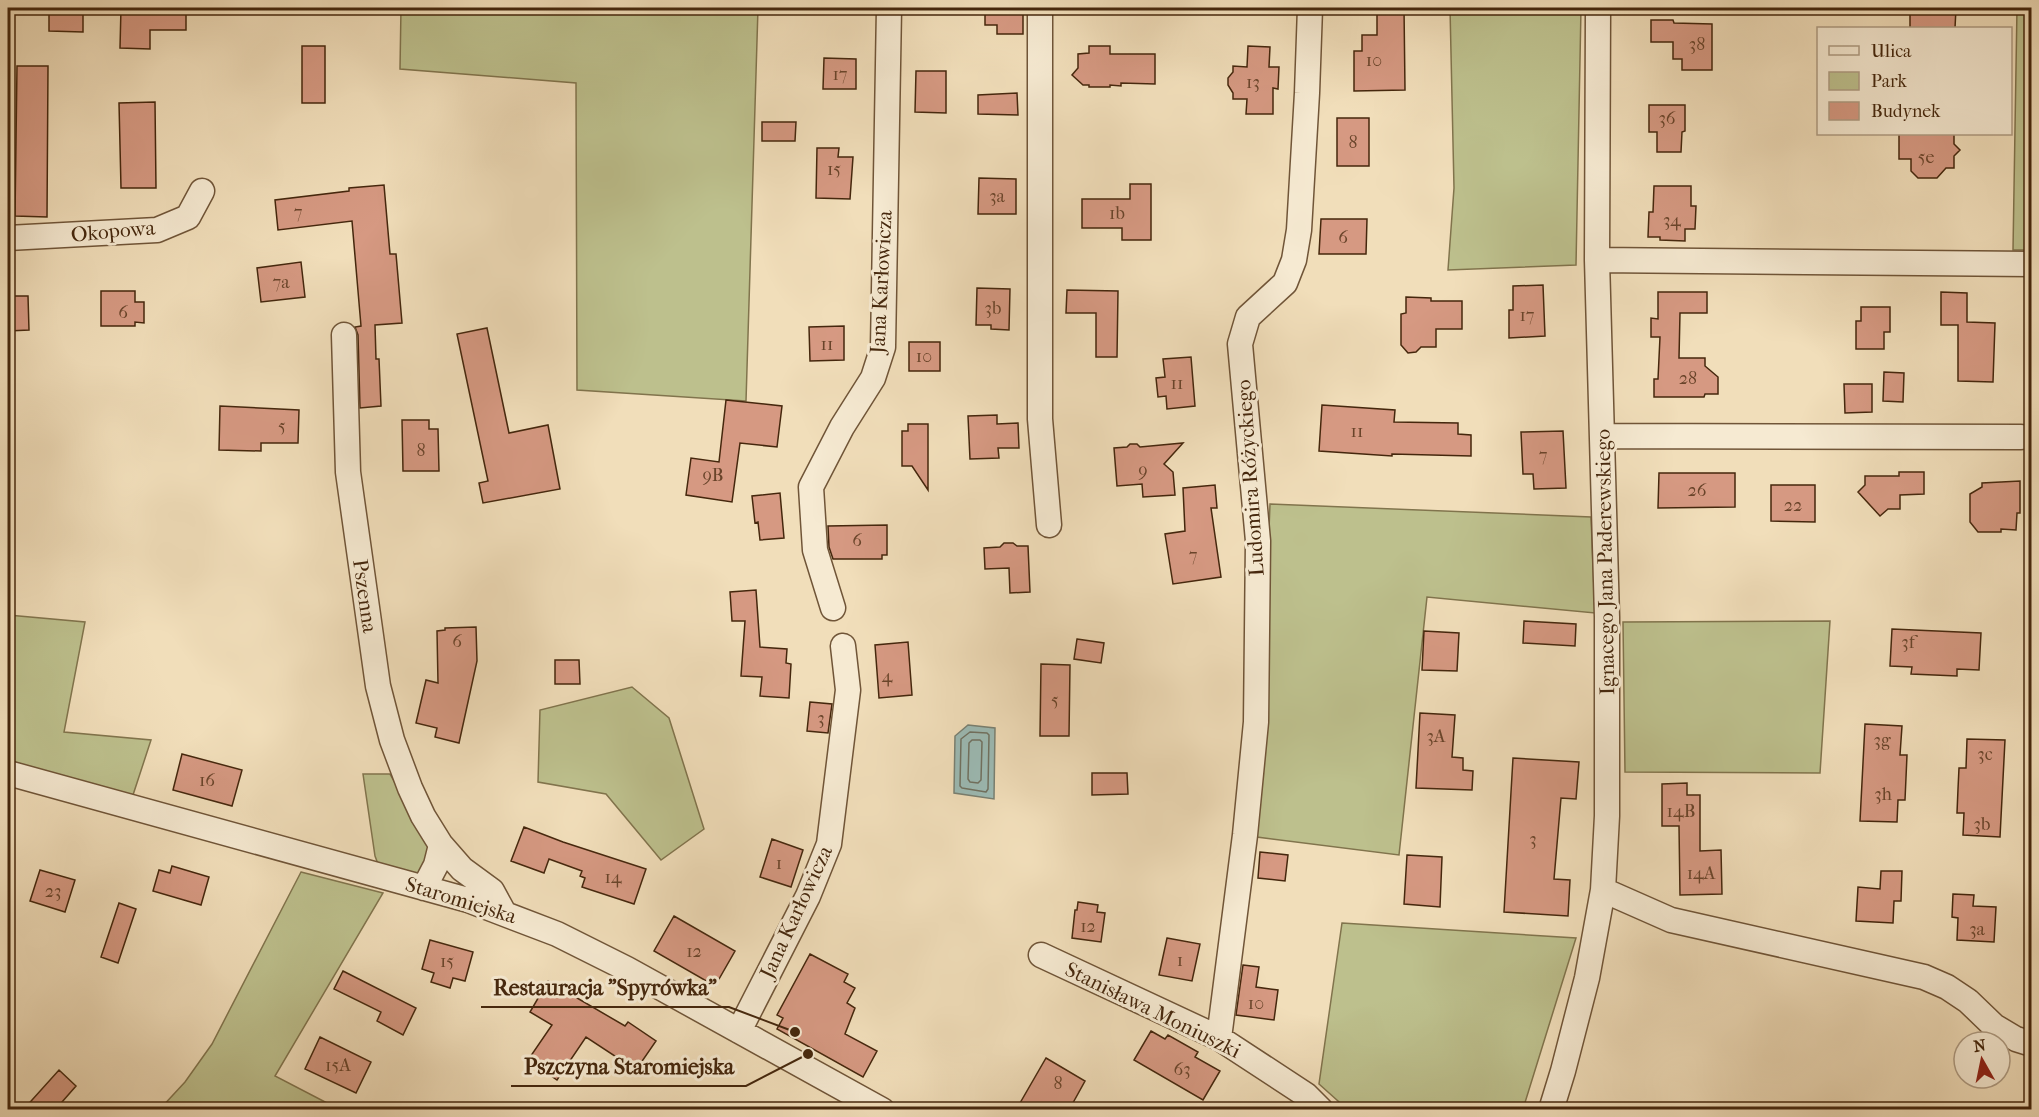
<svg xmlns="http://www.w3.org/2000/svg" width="2039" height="1117" viewBox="0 0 2039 1117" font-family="'IM FELL French Canon',serif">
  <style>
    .green { fill: #bdc08d; stroke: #81744d; stroke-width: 1.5 }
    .water { fill: #9cbbb5; stroke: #798072; stroke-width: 1.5 }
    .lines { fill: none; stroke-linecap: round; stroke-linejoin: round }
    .shore { stroke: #707161; stroke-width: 1.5 }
    .building { fill: #d69982; stroke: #45270d; stroke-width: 1.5 }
    .minor-casing { stroke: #705538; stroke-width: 27 }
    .minor { stroke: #f6ead2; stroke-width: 24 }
    .labels { text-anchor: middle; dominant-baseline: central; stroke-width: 6; stroke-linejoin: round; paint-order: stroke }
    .number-label { font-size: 18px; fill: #69442a }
    .street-label { font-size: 21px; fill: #45270d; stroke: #f6ead2 }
    .leader { fill: none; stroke: #45270d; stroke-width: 2 }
    .callout-dot { fill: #45270d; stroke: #f6ead2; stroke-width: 2 }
    .callout-label { font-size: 22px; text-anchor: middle; font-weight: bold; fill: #45270d; stroke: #f6ead2; stroke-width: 6; stroke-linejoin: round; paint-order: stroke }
  </style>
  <rect width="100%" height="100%" fill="#f1deba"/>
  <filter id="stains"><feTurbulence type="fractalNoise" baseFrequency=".00333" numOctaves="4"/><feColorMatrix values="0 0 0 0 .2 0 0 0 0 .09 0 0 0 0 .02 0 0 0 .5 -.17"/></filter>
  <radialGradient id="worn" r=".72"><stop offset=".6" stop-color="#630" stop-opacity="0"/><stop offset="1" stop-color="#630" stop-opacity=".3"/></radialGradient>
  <path class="green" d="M 401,8 L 758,8 L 746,401 L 577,390 L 576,83 L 400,69 Z
    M 1450,8 L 1581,8 L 1576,265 L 1448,270 L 1454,188 Z
    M 2017,8 L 2031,8 L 2031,250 L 2013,250 Z
    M 1270,504 L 1591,517 L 1595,613 L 1427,597 L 1399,855 L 1257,837 Z
    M 8,615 L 85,622 L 64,732 L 151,740 L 132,798 L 8,763 Z
    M 1830,621 L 1820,773 L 1625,772 L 1623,622 Z
    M 632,687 L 669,718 L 704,829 L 661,860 L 606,794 L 538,782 L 540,710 Z
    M 363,774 L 390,774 L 431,844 L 422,879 L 380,869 L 375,856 Z
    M 301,872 L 383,893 L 275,1076 L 327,1103 L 355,1109 L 160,1109 L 185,1082 L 212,1044 Z
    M 1342,923 L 1576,938 L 1523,1109 L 1347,1109 L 1319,1084 Z"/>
  <path class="water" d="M 968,725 L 995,728 L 994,799 L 954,793 L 955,736 Z"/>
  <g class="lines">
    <path class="shore" d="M 970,732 L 987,733 L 989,735 L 988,789 L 986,792 L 962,788 L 960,786 L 961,739 Z
      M 972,740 L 980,740 L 982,742 L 981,780 L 978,783 L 970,782 L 968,779 L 969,743 Z"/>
  </g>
  <path class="building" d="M 49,8 L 83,8 L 83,32 L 49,31 Z
    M 121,8 L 186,8 L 186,30 L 150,30 L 150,49 L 120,48 Z
    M 985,8 L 1023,8 L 1023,34 L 997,34 L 997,25 L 985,25 Z
    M 1377,8 L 1404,8 L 1405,90 L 1354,91 L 1354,51 L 1362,51 L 1362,35 L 1377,35 Z
    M 1910,8 L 1956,8 L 1955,28 L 1910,28 Z
    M 1651,20 L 1673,20 L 1674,23 L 1712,24 L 1712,70 L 1682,70 L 1682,59 L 1673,59 L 1673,42 L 1651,42 Z
    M 302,46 L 325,46 L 325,103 L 302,103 Z
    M 1089,46 L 1110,46 L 1110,54 L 1155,54 L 1155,84 L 1121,83 L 1121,86 L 1110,85 L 1110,87 L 1089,87 L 1089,85 L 1083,85 L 1072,75 L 1078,68 L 1078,54 L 1089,53 Z
    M 1248,46 L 1270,47 L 1269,67 L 1279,67 L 1278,89 L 1273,88 L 1273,114 L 1246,114 L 1247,99 L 1233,99 L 1233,93 L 1228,85 L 1228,78 L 1233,72 L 1233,66 L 1247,67 Z
    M 824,58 L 856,59 L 856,89 L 823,89 Z
    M 17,66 L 48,66 L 47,217 L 15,216 Z
    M 916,71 L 946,71 L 946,113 L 915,112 Z
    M 1017,93 L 1018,115 L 978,114 L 978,95 Z
    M 155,102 L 156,188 L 121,188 L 119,103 Z
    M 1649,105 L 1685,105 L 1685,131 L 1682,132 L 1681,152 L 1657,152 L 1657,132 L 1649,132 Z
    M 1337,118 L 1369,118 L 1369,166 L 1337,166 Z
    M 762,122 L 796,122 L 795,141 L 762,141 Z
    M 1899,134 L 1954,134 L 1954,144 L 1960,150 L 1954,156 L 1954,168 L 1946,168 L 1937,178 L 1918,178 L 1911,171 L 1911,159 L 1899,159 Z
    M 817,148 L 839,148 L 838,157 L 853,157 L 850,199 L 816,198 Z
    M 979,178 L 1016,179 L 1016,214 L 978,214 Z
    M 1130,184 L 1151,184 L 1151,240 L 1122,240 L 1122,228 L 1082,228 L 1082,199 L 1130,199 Z
    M 384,185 L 390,254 L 396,254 L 402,323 L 375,325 L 376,359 L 379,359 L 381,406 L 360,408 L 358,335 L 355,327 L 361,326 L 352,221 L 278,230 L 275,200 L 349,191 L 349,188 Z
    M 1654,186 L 1691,186 L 1691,206 L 1696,206 L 1695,229 L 1685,229 L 1685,241 L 1660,240 L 1660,237 L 1648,237 L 1649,212 L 1653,212 Z
    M 1321,219 L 1367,219 L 1366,254 L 1319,254 Z
    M 301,262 L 305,297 L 261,302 L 257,268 Z
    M 1543,285 L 1545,336 L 1509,338 L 1509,310 L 1513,310 L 1513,286 Z
    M 977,288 L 1010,289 L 1009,330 L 991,329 L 991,325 L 976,325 Z
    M 1067,290 L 1118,291 L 1117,357 L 1096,357 L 1096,313 L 1066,313 Z
    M 101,291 L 135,291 L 135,302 L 144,302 L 144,323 L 135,322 L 135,326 L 101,326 Z
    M 1658,292 L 1707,292 L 1707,313 L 1680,313 L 1679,358 L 1705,358 L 1705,366 L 1718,377 L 1718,394 L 1705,394 L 1704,397 L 1654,397 L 1654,379 L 1658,379 L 1660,337 L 1651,337 L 1651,318 L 1658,319 Z
    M 1941,292 L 1967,293 L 1967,322 L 1995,323 L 1993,382 L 1958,381 L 1958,325 L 1941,325 Z
    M 8,296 L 28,296 L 29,330 L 8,331 Z
    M 1406,297 L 1431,298 L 1431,301 L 1462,301 L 1462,329 L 1436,329 L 1436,347 L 1421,347 L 1416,352 L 1408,353 L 1401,345 L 1401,314 L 1406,313 Z
    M 1861,307 L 1890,307 L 1890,332 L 1884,332 L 1884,349 L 1856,349 L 1856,321 L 1861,321 Z
    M 844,326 L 844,360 L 810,361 L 809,327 Z
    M 487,328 L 509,433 L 548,425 L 560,489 L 483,503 L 479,483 L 488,481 L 457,334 Z
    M 909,342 L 940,342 L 940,371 L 909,371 Z
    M 1191,357 L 1195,406 L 1167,409 L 1166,396 L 1158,397 L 1156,378 L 1165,377 L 1163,359 Z
    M 1884,372 L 1904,373 L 1903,402 L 1883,401 Z
    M 1844,384 L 1872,384 L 1872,412 L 1845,413 Z
    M 726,400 L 782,406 L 777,447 L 740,443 L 732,502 L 686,495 L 691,458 L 719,462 Z
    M 1322,405 L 1395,410 L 1394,422 L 1458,423 L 1458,434 L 1471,435 L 1471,456 L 1392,454 L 1392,456 L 1319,451 Z
    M 220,406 L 299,410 L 298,443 L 261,443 L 261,451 L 219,450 Z
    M 997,415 L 997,424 L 1018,423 L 1019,448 L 998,448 L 999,458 L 970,459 L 968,416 Z
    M 402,420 L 429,420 L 429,429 L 438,429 L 439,471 L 403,471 Z
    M 908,424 L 928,424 L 928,490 L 912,466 L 902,466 L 902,431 L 908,431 Z
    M 1563,431 L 1566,488 L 1534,489 L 1533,474 L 1523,474 L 1521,432 Z
    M 1183,443 L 1164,464 L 1173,472 L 1175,495 L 1143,497 L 1142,484 L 1117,486 L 1114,448 L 1127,447 L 1130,444 L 1137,444 L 1140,447 Z
    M 1899,472 L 1924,472 L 1924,494 L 1900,495 L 1900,509 L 1888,509 L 1880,516 L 1858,492 L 1865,485 L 1865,476 L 1899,476 Z
    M 1659,473 L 1735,473 L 1735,507 L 1658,508 Z
    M 2020,481 L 2020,513 L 2017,513 L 2016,530 L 2001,529 L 2001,532 L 1978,532 L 1970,522 L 1970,494 L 1982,487 L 1982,483 Z
    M 1215,485 L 1217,508 L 1211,508 L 1221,577 L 1173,584 L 1165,534 L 1185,531 L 1183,488 Z
    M 1771,485 L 1815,485 L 1815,522 L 1771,521 Z
    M 780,493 L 784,538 L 760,540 L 758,522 L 755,523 L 752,496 Z
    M 887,525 L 887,555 L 882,555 L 882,559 L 833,559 L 829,547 L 828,526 Z
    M 1004,543 L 1013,543 L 1017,546 L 1028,546 L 1030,592 L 1010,593 L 1009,568 L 985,569 L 984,548 L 1000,547 Z
    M 756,590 L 760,647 L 787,649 L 786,663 L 791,664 L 789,698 L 760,696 L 762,677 L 741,676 L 745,621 L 732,621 L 730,592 Z
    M 1524,621 L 1576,624 L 1575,646 L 1523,643 Z
    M 476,627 L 477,661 L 459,743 L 435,737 L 437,728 L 416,723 L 426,680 L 438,683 L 437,631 L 445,630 L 445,628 Z
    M 1892,629 L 1981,633 L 1979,670 L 1957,669 L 1957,676 L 1911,674 L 1912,667 L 1890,666 Z
    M 1424,631 L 1459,633 L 1457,671 L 1422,670 Z
    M 1077,639 L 1104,643 L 1101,663 L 1074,659 Z
    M 908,642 L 912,695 L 879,698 L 875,645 Z
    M 555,660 L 579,660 L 580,684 L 555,684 Z
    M 1041,664 L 1070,665 L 1069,736 L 1040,736 Z
    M 810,702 L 832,704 L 828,733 L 807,731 Z
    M 1420,713 L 1455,715 L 1452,757 L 1463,758 L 1463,770 L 1473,771 L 1472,790 L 1416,788 Z
    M 1865,724 L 1902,726 L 1900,755 L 1907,755 L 1905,800 L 1898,800 L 1897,822 L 1860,821 Z
    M 1967,739 L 2005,740 L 2000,837 L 1963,835 L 1964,813 L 1957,813 L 1958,789 L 1959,768 L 1966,768 Z
    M 182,754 L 242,770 L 232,806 L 173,790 Z
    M 1513,758 L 1579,762 L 1576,799 L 1561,798 L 1554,879 L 1570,880 L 1568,916 L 1504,912 Z
    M 1092,773 L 1127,773 L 1128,794 L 1092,795 Z
    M 1687,783 L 1687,795 L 1700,795 L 1700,851 L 1721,850 L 1722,894 L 1680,895 L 1679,826 L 1662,826 L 1662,784 Z
    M 524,827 L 563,842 L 646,869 L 634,904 L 582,887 L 585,878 L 580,876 L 582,871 L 549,859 L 544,873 L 511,861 Z
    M 772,839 L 803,850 L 791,887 L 760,877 Z
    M 1260,852 L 1288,855 L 1285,881 L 1258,878 Z
    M 1407,855 L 1442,857 L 1440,907 L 1404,904 Z
    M 172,866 L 209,877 L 201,905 L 153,891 L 159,870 L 170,873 Z
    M 40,870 L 75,880 L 65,912 L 30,901 Z
    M 1881,871 L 1902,871 L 1901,901 L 1894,901 L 1893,923 L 1856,921 L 1858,887 L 1880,889 Z
    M 1953,894 L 1974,895 L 1973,906 L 1996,907 L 1994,942 L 1957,940 L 1958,918 L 1952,917 Z
    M 1078,902 L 1098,905 L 1097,912 L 1105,913 L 1101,942 L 1072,938 L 1075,910 L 1077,910 Z
    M 119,903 L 136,909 L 118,963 L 101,957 Z
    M 674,916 L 735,951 L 715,986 L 654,951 Z
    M 1167,938 L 1200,944 L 1192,981 L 1159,975 Z
    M 430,940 L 473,952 L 465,981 L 453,978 L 450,988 L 431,982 L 434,973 L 422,969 Z
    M 810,954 L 848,974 L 844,982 L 855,988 L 847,1003 L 855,1008 L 845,1034 L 877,1051 L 863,1077 L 777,1029 L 783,1018 L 777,1015 Z
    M 1243,965 L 1259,967 L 1256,987 L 1278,990 L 1274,1020 L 1236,1015 Z
    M 343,971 L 416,1008 L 403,1035 L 377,1021 L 381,1012 L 334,989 Z
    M 548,981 L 625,1026 L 628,1022 L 656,1041 L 636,1070 L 586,1037 L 557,1080 L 528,1060 L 552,1025 L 530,1012 Z
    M 1151,1031 L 1165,1039 L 1168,1035 L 1198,1052 L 1195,1057 L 1220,1071 L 1203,1100 L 1134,1060 Z
    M 320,1037 L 371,1062 L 356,1093 L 305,1069 Z
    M 1046,1058 L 1085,1081 L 1069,1110 L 1016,1110 Z
    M 59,1070 L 76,1086 L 55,1110 L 23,1110 Z"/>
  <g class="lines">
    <defs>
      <path id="minor" d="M 1040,8 L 1040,419 L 1049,525
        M 8,238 L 157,230 L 188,217 L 202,191
        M 1597,260 L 2032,264
        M 344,335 L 348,472 L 378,686 L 392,740 L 410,788 L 423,816 L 441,845 L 462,869 L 492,891 L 504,913
        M 1603,436 L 2021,437
        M 833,608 L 815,550 L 811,487 L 842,427 L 873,378 L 883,347 L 889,8
        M 8,773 L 468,900 L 557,934 L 627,969 L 882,1110
        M 424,888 L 436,865 L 441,845
        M 1603,890 L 1671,920 L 1924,977 L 1947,987 L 1968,1001 L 1994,1026 L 2016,1039 L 2032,1044
        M 1041,955 L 1219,1038 L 1306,1095 L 1321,1110
        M 739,1031 L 808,896 L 829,844 L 848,690 L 843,646
        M 1219,1038 L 1245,835 L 1256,722 L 1258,541 L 1240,344 L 1248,317 L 1285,283 L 1294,260 L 1299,230 L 1307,93 L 1310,8
        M 1551,1110 L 1563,1071 L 1587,978 L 1603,890 L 1607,816 L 1607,617 L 1597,260 L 1598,8"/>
    </defs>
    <use href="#minor" class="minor-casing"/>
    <use href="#minor" class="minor"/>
  </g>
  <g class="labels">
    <g class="number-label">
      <text x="1697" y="44">38</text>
      <text x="1374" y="60">10</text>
      <text x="840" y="74">17</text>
      <text x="1253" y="82">13</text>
      <text x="1667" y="118">36</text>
      <text x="1353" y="142">8</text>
      <text x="1926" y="157">5e</text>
      <text x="834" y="169">15</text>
      <text x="997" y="196">3a</text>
      <text x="298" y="212">7</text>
      <text x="1117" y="213">1b</text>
      <text x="1672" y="220">34</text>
      <text x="1343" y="237">6</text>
      <text x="281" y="282">7a</text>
      <text x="993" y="308">3b</text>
      <text x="123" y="312">6</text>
      <text x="1527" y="315">17</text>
      <text x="827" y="344">11</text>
      <text x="924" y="356">10</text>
      <text x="1688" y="378">28</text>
      <text x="1177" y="383">11</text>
      <text x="282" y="426">5</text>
      <text x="1357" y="431">11</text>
      <text x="421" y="450">8</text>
      <text x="1543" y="455">7</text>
      <text x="1143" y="470">9</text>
      <text x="713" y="475">9B</text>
      <text x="1697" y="490">26</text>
      <text x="1793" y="505">22</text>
      <text x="857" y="540">6</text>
      <text x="1193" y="555">7</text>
      <text x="457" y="641">6</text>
      <text x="1908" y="642">3f</text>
      <text x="887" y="676">4</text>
      <text x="1055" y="700">5</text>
      <text x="821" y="718">3</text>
      <text x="1436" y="736">3A</text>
      <text x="1882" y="740">3g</text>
      <text x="1985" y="754">3c</text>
      <text x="207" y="780">16</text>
      <text x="1883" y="794">3h</text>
      <text x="1681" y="811">14B</text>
      <text x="1982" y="824">3b</text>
      <text x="1533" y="839">3</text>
      <text x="779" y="863">1</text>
      <text x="1701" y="873">14A</text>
      <text x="613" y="877">14</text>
      <text x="53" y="891">23</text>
      <text x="1088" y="926">12</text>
      <text x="1977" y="929">3a</text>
      <text x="694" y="951">12</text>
      <text x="1180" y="960">1</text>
      <text x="447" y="961">15</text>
      <text x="1256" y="1003">10</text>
      <text x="338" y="1065">15A</text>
      <text x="1182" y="1069">63</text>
      <text x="1058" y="1083">8</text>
    </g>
    <g class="street-label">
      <text transform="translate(113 231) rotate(-5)">Okopowa</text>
      <text transform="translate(881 282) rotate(-87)">Jana Karłowicza</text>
      <text transform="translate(1250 478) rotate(-94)">Ludomira Różyckiego</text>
      <text transform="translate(1605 562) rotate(-91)">Ignacego Jana Paderewskiego</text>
      <text transform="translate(365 596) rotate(82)">Pszenna</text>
      <text transform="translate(461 900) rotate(17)">Staromiejska</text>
      <text transform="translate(796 912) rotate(-65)">Jana Karłowicza</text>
      <text transform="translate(1153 1010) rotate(26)">Stanisława Moniuszki</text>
    </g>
  </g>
  <path class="leader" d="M795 1032L729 1007H481M808 1054L746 1086H511"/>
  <g class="callout-dot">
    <circle cx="795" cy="1032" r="6"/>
    <circle cx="808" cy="1054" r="6"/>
  </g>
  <g class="callout-label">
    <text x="605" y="995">Restauracja "Spyrówka"</text>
    <text x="629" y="1074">Pszczyna Staromiejska</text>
  </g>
  <rect width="2039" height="1117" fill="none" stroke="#f1deba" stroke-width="30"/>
  <rect x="9" y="9" width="2021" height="1099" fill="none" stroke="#45270d" stroke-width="3"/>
  <rect x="15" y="15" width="2009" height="1087" fill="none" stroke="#45270d" stroke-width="1.5"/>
  <rect x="1817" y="27" width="195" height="108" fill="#f6ead2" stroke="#af9c83" stroke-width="1.5"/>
  <rect x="1829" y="46" width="30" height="9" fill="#f6ead2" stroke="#af9c83" stroke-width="1.5"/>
  <text x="1871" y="57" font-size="18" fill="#45270d">Ulica</text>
  <rect x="1829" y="72" width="30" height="18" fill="#bdc08d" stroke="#af9c83" stroke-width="1.5"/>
  <text x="1871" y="87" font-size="18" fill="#45270d">Park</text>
  <rect x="1829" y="102" width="30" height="18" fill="#d69982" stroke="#af9c83" stroke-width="1.5"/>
  <text x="1871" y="117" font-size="18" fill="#45270d">Budynek</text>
  <g transform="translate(1982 1060) rotate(351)"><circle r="28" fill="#f6ead2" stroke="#af9c83" stroke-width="1.5"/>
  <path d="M0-4.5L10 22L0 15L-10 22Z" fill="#8f2418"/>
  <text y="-9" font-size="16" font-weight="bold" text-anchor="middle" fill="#45270d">N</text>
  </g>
  <rect width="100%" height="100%" filter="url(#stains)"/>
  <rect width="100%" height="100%" fill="url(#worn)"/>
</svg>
